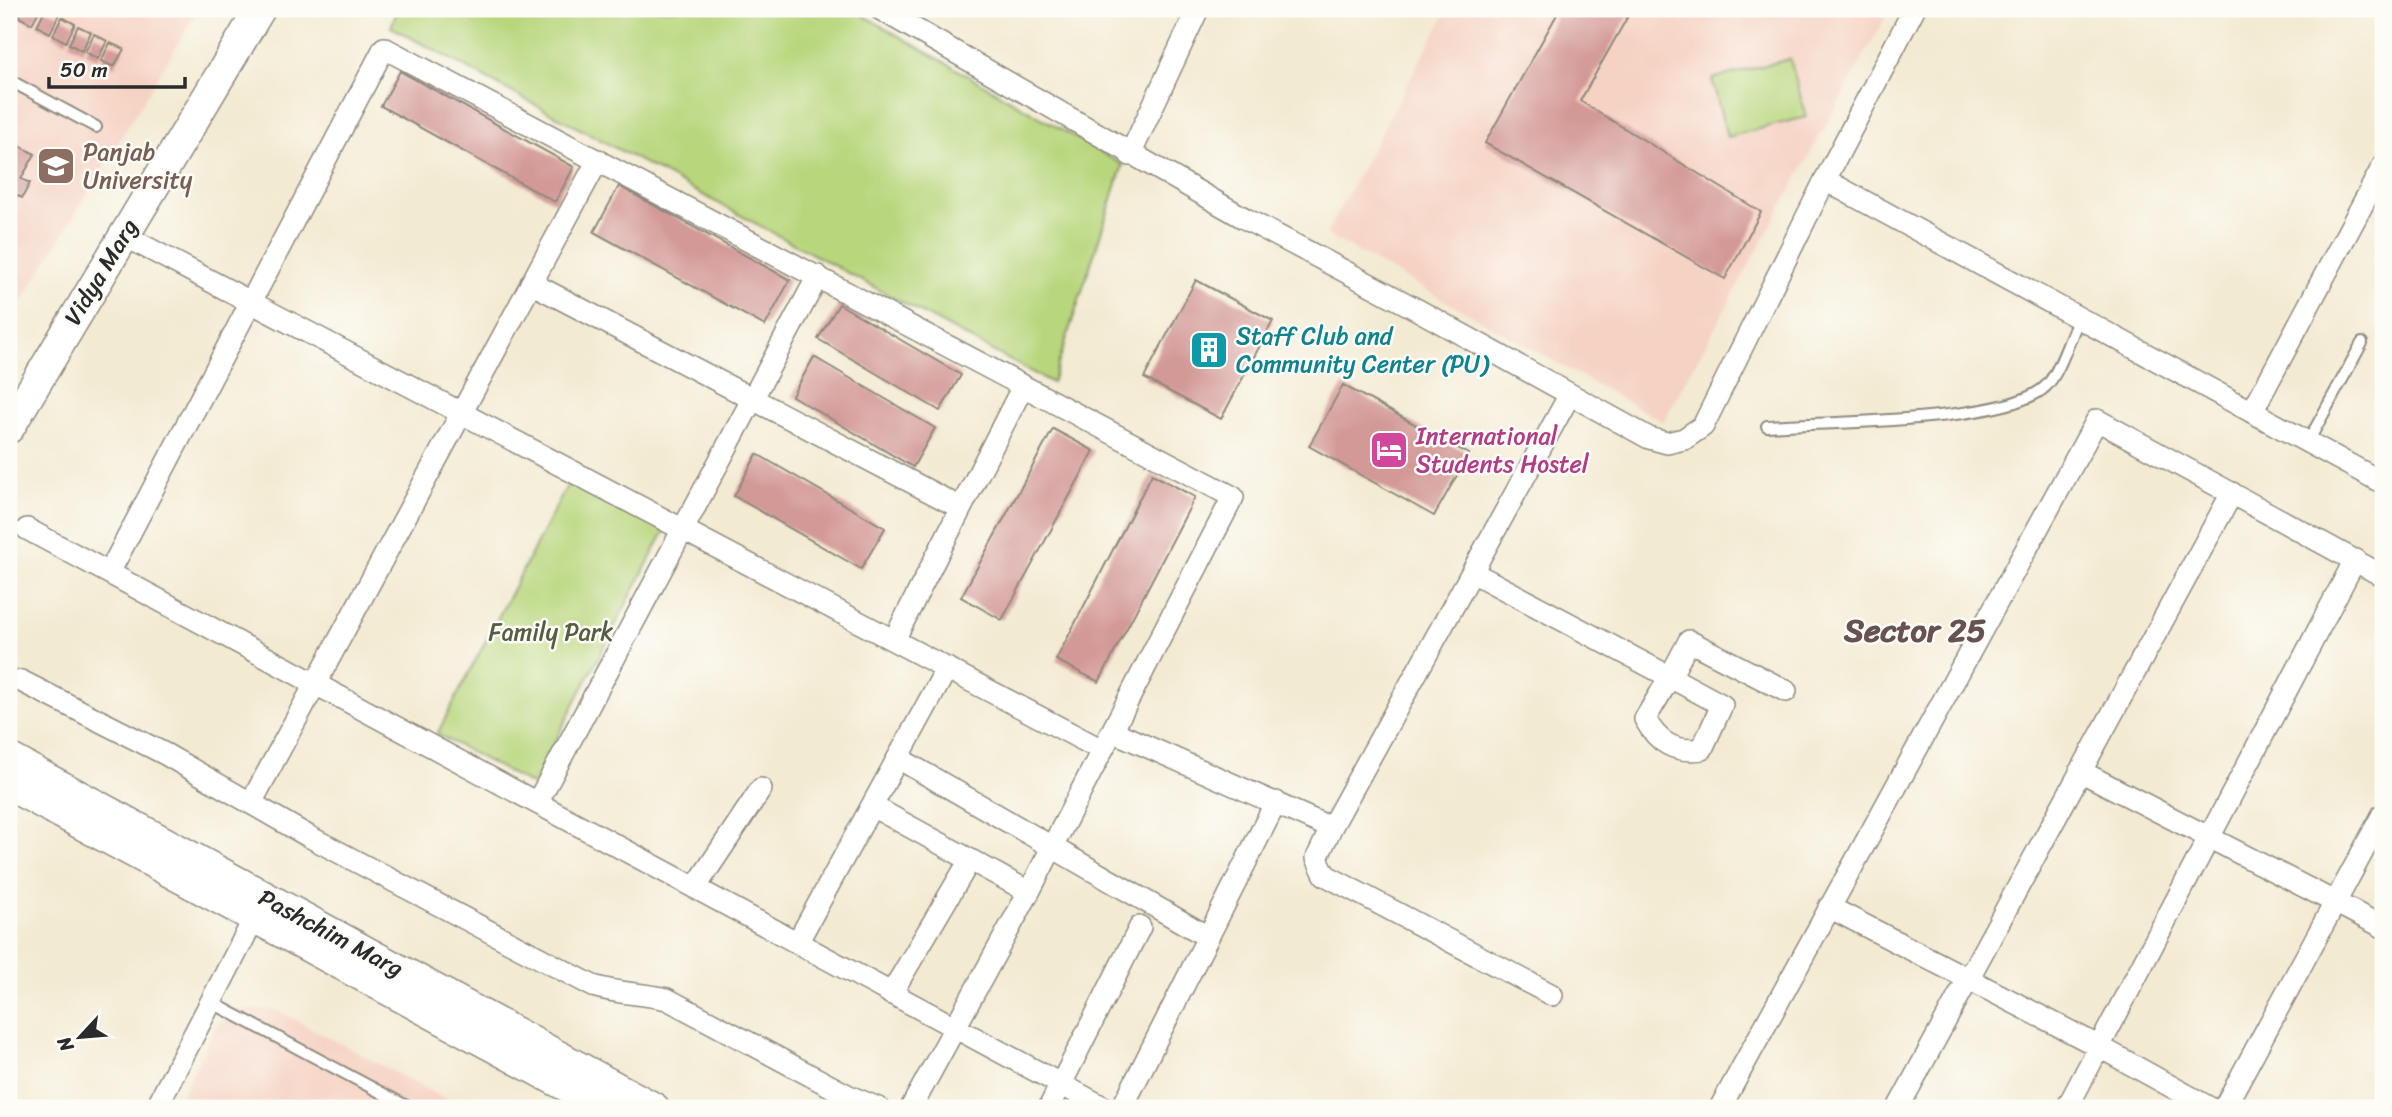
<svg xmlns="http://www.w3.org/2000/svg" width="2392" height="1117" viewBox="0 0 2392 1117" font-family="Sriracha,sans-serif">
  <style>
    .built { fill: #f5d2c2 }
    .green { fill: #b8d67c; stroke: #728054; stroke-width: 2 }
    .building { fill: #d39996 }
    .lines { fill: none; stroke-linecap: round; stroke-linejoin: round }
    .service-casing { stroke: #8f8a7e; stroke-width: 14 }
    .minor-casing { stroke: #8f8a7e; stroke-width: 24 }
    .secondary-casing { stroke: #8f8a7e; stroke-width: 33 }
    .service { stroke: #fff; stroke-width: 10 }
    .minor { stroke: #fff; stroke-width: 21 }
    .secondary { stroke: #fff; stroke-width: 30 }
    .labels { text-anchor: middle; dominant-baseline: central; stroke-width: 5; stroke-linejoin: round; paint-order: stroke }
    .education-label { font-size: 24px; fill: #785e54; stroke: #fdfcf7; text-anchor: start }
    .street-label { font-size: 24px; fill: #2b2b2b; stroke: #fdfcf7 }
    .culture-label { font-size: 24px; fill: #0d838f; stroke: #fdfcf7; text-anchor: start }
    .hotel-label { font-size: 24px; fill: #b23c85; stroke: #fdfcf7; text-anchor: start }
    .park-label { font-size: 24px; fill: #555e43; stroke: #fdfcf7 }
    .district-label { font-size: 32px; font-weight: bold; fill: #665250; stroke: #fdfcf7 }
  </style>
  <rect width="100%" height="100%" fill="#fdfcf7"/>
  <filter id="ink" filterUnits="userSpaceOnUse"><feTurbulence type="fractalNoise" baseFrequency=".0143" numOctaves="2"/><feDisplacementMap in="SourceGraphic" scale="14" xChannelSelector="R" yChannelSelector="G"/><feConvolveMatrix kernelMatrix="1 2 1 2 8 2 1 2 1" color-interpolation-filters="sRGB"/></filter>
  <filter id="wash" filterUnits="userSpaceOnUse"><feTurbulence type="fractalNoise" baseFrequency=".00686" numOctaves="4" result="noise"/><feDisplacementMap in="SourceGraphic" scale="28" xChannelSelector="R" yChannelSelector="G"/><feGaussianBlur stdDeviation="1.57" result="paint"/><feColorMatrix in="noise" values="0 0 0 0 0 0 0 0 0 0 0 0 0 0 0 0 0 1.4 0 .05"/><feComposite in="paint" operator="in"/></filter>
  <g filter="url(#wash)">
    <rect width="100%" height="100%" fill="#f3ead2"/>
    <path class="built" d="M 9,9 L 199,9 L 9,323 Z
      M 1448,9 L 1890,9 L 1663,422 L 1326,234 Z
      M 252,1009 L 277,1010 L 462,1108 L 175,1108 L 216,1026 L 235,1012 Z"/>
    <path class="green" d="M 398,9 L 852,9 L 1123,165 L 1052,383 L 391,27 Z
      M 1790,59 L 1806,117 L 1727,137 L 1712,79 Z
      M 570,480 L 665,530 L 532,785 L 437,734 Z"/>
    <g id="blocks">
      <path class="building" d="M 23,9 L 40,9 L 32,24 L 19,17 Z
        M 45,9 L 59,15 L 50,33 L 37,26 Z
        M 1560,9 L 1632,9 L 1580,101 L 1761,212 L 1725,279 L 1485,143 Z
        M 62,17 L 75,24 L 66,42 L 53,35 Z
        M 78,26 L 91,32 L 82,51 L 69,44 Z
        M 94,34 L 107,41 L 98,59 L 85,52 Z
        M 110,43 L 124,49 L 114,67 L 101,61 Z
        M 400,71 L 574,167 L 555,202 L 381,106 Z
        M 19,146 L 35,154 L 21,179 L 30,183 L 22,198 L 9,191 L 14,181 L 9,179 L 9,152 L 14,155 Z
        M 619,186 L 790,280 L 765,326 L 594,232 Z
        M 1196,280 L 1273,321 L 1221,419 L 1144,378 Z
        M 839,304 L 961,375 L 940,411 L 818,339 Z
        M 814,357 L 935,428 L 913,467 L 792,396 Z
        M 1343,385 L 1469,454 L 1434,516 L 1309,446 Z
        M 1053,429 L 1094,451 L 1002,620 L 961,597 Z
        M 757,454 L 885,528 L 861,569 L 734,496 Z
        M 1152,474 L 1195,497 L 1099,682 L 1056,660 Z"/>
    </g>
  </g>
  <g filter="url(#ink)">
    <use href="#blocks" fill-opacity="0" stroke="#8f8a7e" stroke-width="2"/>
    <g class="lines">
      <defs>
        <path id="service" d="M 9,80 L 96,127
          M 1767,426 C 1823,422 2010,423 2046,386 C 2059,374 2071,335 2079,318
          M 2308,442 L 2362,343
          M 211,1002 L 410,1108"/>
        <path id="minor" d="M 880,9 L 1244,218 L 1416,309 L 1649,438 L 1667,443 L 1684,439 L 1703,426 L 1825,180
          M 1914,9 L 1825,180 L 2383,483
          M 1130,155 L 1198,9
          M 123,235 L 1102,750
          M 531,283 L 961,508
          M 2252,412 L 2383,166
          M 27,529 L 1105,1108
          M 1472,572 L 1670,677 L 1689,641 L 1786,691
          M 109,573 L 384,48 L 1233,497 L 1029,892 L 911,1108
          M 894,640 L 1023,386
          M 1670,677 L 1722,705 L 1702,749 C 1675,753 1658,743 1645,719 Z
          M 21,681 L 165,754 L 308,836 L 593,986 C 618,994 642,993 667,999 L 849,1096 L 878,1108
          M 1112,731 L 1331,828 L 1569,396
          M 898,758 L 1208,937
          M 2080,771 L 2383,927
          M 251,803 L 598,160
          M 537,803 L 818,276
          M 872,806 L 1029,892
          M 1331,828 L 1317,858 L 1325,875 L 1552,995
          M 695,888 L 761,789
          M 1829,907 L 2098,1046 L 2210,1108
          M 797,943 L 947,668
          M 891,994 L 970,860
          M 156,1108 L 261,905
          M 1049,1108 L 1140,927
          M 1122,1108 L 1276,802
          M 1720,1108 L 2097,420 L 2383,576
          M 1898,1108 L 2232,493
          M 2067,1108 L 2355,560
          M 2224,1108 L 2383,814"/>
        <path id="secondary" d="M 9,428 L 260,9
          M 9,758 L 654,1108
          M 9,785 L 607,1108"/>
      </defs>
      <use href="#service" class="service-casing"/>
      <use href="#minor" class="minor-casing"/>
      <use href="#secondary" class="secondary-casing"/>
      <use href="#service" class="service"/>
      <use href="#minor" class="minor"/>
      <use href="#secondary" class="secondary"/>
    </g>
  </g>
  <defs>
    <symbol id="university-square" viewBox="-11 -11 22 22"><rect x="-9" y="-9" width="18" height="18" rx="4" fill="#8d6e63" stroke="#fdfcf7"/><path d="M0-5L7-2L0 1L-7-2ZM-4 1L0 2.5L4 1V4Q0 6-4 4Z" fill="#fff"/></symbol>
    <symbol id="building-square" viewBox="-11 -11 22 22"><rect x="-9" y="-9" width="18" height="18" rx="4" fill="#0f9aa8" stroke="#fdfcf7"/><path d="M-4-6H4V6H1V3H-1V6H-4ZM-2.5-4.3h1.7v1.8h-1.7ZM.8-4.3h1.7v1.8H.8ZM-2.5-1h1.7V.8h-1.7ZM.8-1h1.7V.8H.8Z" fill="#fff"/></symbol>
    <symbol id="hotel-square" viewBox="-11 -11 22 22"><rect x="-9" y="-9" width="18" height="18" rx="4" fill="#d1479c" stroke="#fdfcf7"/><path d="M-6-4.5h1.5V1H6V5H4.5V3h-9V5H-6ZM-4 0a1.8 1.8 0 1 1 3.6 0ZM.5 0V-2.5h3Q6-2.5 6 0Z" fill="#fff"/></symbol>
  </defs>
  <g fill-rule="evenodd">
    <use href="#university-square" x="34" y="144" width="44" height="44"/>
    <use href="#building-square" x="1187" y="328" width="44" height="44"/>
    <use href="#hotel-square" x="1367" y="428" width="44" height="44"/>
  </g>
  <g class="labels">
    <g class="education-label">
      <text x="83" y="152">Panjab<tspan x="83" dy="28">University</tspan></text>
    </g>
    <g class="street-label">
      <text transform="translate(101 272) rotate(-59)">Vidya Marg</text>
      <text transform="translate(331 933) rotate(28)">Pashchim Marg</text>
    </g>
    <g class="culture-label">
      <text x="1236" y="336">Staff Club and<tspan x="1236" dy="28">Community Center (PU)</tspan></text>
    </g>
    <g class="hotel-label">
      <text x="1416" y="436">International<tspan x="1416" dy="28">Students Hostel</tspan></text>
    </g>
    <g class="park-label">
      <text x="551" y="632">Family Park</text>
    </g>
    <g class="district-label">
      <text x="1915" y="630">Sector 25</text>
    </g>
  </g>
  <rect width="2392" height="1117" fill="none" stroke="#fdfcf7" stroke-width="35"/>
  <g transform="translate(80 1037) rotate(244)" stroke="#fdfcf7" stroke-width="5" paint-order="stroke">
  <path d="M0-5L12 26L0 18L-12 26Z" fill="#2b2b2b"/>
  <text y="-10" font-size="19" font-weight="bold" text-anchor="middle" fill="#2b2b2b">N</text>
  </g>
  <path d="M49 77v10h136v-10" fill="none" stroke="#2b2b2b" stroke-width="3.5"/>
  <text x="60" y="77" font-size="21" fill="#2b2b2b" stroke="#fdfcf7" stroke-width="5" paint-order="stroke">50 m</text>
</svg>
